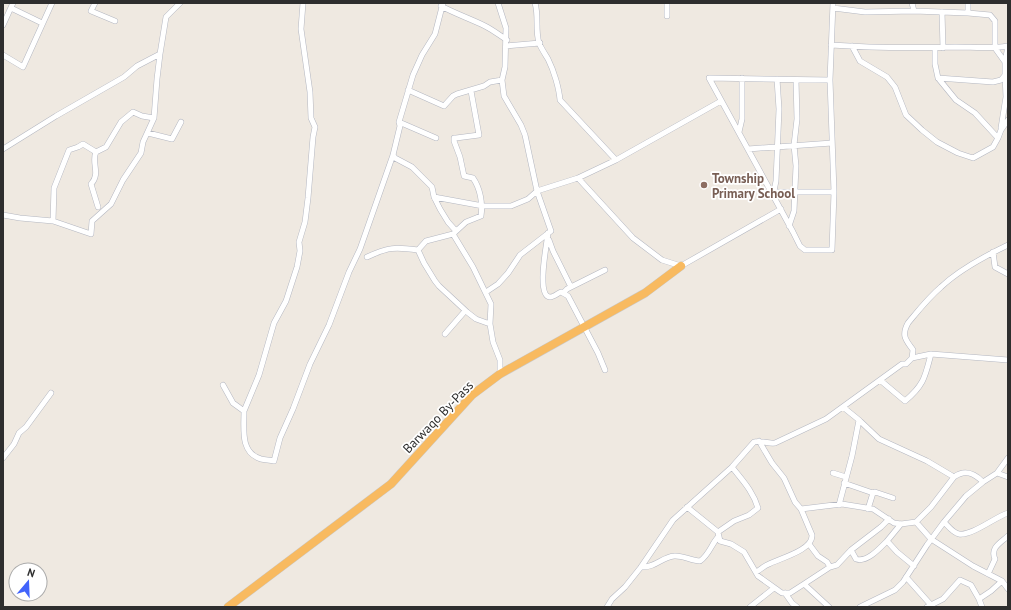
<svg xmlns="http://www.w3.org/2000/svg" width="1011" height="610" viewBox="0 0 1011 610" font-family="'PT Sans',sans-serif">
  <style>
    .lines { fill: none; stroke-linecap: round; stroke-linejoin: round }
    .minor-casing { stroke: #b4b7c1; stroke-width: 6 }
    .trunk-casing { stroke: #c9c9c9; stroke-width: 9 }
    .minor { stroke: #fff; stroke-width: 5 }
    .trunk { stroke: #f8ba60; stroke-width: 8 }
    .education-dot { fill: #8d6e63; stroke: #fff; stroke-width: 1.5 }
    .labels { text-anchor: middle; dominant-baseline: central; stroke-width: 3.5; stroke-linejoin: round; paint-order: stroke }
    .education-label { font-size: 13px; font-weight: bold; fill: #785e54; stroke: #fff; text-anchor: start }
    .street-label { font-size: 13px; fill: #2e2e2e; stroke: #fff }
  </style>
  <rect width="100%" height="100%" fill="#efe9e1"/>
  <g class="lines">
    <defs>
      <path id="minor" d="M 95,3 L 91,11 L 115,21
        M 535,3 C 539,16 535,30 539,43 C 541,48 545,54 548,59 C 554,71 559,88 560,100 L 616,160
        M 912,3 L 914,11
        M 441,6 C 456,14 471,19 485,26 C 493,30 499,35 507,40
        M 11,8 L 42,23
        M 833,8 L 865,12 L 914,11 L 968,13 L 968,3
        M 942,12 L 943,48
        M 667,16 L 667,3
        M 3,25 L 13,3
        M 831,45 C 873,48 914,48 955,47 C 973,47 990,49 1008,46
        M 506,46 L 540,43
        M 852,46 L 860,61 L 887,77 L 895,87 L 906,115 L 922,130 L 937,142 L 958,153 L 973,158 L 993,147 L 998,138 L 1001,130 L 1008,120
        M 935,48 L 935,64 L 938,78 L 956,100 L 975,113 L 998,138
        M 3,55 L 23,67 L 52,3
        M 1005,62 L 1008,46
        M 938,78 L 993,82 L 1001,80 L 1005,75 L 1005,62 L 995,48 L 995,21 L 990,15 L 968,13
        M 830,80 L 709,78 L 793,232 L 800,246 L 805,250 L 832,250 L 834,192 L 830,80 L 833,3
        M 408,90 L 444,106 L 453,96 L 457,94 L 484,86 L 490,82 L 502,80
        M 399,122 L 436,138
        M 1001,128 L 1006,97 L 1005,75
        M 739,132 L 742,119 L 742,78
        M 148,133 L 172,139 L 181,122
        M 3,149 L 56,116 L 124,77 L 137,66 L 160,54 L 166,17 L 180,3
        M 748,149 L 832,143
        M 393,155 L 395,158 L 412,167 L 432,187 L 434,197 L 440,209 L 448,222 L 456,231
        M 578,178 L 633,238 L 662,260 L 681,266 L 781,209
        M 773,192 L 834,192
        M 773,196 L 776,181 L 779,109 L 777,79
        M 434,197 L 483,206 L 511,206 L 528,199 L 537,191 L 578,178 L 616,160 L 721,101
        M 98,207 L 91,184 C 101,174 91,162 96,152 L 106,147 L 121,122 L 133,112 L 142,116 L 154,118
        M 3,215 L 20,218 L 53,221 L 91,234 L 92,221 L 111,204 L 123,180 L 141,153 L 143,142 L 154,118 L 157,79 L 160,54
        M 53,221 L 54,188 L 69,150 L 78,147 L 83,144 L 96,152
        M 789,226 L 794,211 L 796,166 L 794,145 L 797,119 L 796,80
        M 548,233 C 547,243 536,296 550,297 C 554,297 558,293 561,292 L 568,296 L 598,353 L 605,370
        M 453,234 L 473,267 L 491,304 L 490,324 L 493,342 L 500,360 L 500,374
        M 549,240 L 553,251 L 571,287
        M 418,250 L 424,263 L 435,281 L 439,286 L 467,312 L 476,319 L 490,324
        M 993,252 L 995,267 L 1008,274
        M 367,257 C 388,247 395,247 418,250 L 426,241 L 453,234 L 466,222 L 481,216 C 483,203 480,188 473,178 L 464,176 L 460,157 L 454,141 L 454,138 L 456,138 L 479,135 L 471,91
        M 486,292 L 498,284 L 508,273 L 520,255 L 551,231 L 537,191 L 525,135 L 521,125 L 504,96 L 502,80 L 505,67 L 506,28 L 498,3
        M 564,292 L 567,289 L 605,270
        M 445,334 L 465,311
        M 912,358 L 913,350 C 906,340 901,336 908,323 C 918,311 928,298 941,287 C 960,269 985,256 1008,245
        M 880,380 L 905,401 C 924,385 925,377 931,354
        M 223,385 L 233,403 L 244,411 C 244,429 240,453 261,459 C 265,460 270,460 274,461 L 280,438 L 293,409 L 310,364 L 329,325 L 349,272 L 360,249 L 393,155 L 400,126 L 399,122 L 413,75 L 422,55 L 435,34 L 443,3
        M 843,407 L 859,420 L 879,439 L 927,461 L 954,477
        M 244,411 L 259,375 L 274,323 L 286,301 L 297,267 L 300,251 L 299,242 L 305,222 L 308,198 L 313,137 L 315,127 L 311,118 L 310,92 L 301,29 L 303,3
        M 759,441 L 772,463 L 784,478 L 795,502 L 801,509 L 842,504 L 873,509 L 894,523 L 901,524 L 916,522 L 931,539 L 973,566 L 1002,581 L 1008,589
        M 3,458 L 14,444 L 19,433 L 26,427 L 51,393
        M 833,473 L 846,477
        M 997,473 L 1008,477
        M 844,483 L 873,493
        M 839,505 L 852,456 L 859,420
        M 687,507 L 718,532 L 720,541 L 731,544 L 744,552 L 758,576 L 779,591 L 782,593 L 790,593 L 804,584 L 829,607
        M 868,509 L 873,493 L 875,492 L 893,498
        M 916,522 L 931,507 L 954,477 C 965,469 974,473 983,482
        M 944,522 C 948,526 953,533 959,534 C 972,536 995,517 1008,513
        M 901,524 L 887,541 L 897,552 L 914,566
        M 718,532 L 734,521 L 749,515 L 758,508 C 753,491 742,480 732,467
        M 809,544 L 818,556 L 827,562 L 830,567
        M 851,550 L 856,559 C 867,563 880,548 887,541
        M 641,567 C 655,568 662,557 674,556 C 683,555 691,561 700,561 C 709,555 711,545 718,537
        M 756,572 C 760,570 764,566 769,564 C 781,558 813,550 812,535 L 801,509
        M 988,574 L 995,559 C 990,548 1000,543 1008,536
        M 906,577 L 931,605
        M 804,584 L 830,567 L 837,565 L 851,550 L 881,527 L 889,519
        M 785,593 L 792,603 L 797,607
        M 979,599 L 982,607
        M 607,607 L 612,599 L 625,587 L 641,567 L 673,520 L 732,467 L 754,442 C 760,440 768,444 775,443 L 826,419 L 902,364 L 906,364 L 912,358 L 931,354 L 1008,360
        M 750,607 L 774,588
        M 860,607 L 895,590 L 903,582 L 927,545 L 944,522 L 966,496 L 983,482 L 997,473 L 1008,458
        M 927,607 L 943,599 L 960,580 L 971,585 L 979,599 L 991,591 L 1002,581"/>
      <path id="trunk" d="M 228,607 L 391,484 L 472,395 L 500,374 L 645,293 L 681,266"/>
    </defs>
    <use href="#minor" class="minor-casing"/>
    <use href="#trunk" class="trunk-casing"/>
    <use href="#minor" class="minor"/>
    <use href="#trunk" class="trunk"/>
  </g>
  <circle class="education-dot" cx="704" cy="185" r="4"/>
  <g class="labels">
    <g class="education-label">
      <text x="712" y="178">Township<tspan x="712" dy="15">Primary School</tspan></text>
    </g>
    <g class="street-label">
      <text transform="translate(438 417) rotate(-46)">Barwaqo By-Pass</text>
    </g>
  </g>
  <rect width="1011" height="610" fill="none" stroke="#2e2e2e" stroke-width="8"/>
  <g transform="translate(28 582) rotate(19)"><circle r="19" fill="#ffffff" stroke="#ababab"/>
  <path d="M0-3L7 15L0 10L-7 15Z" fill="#4264fb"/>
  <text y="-6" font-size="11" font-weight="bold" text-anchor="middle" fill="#2e2e2e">N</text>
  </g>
</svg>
